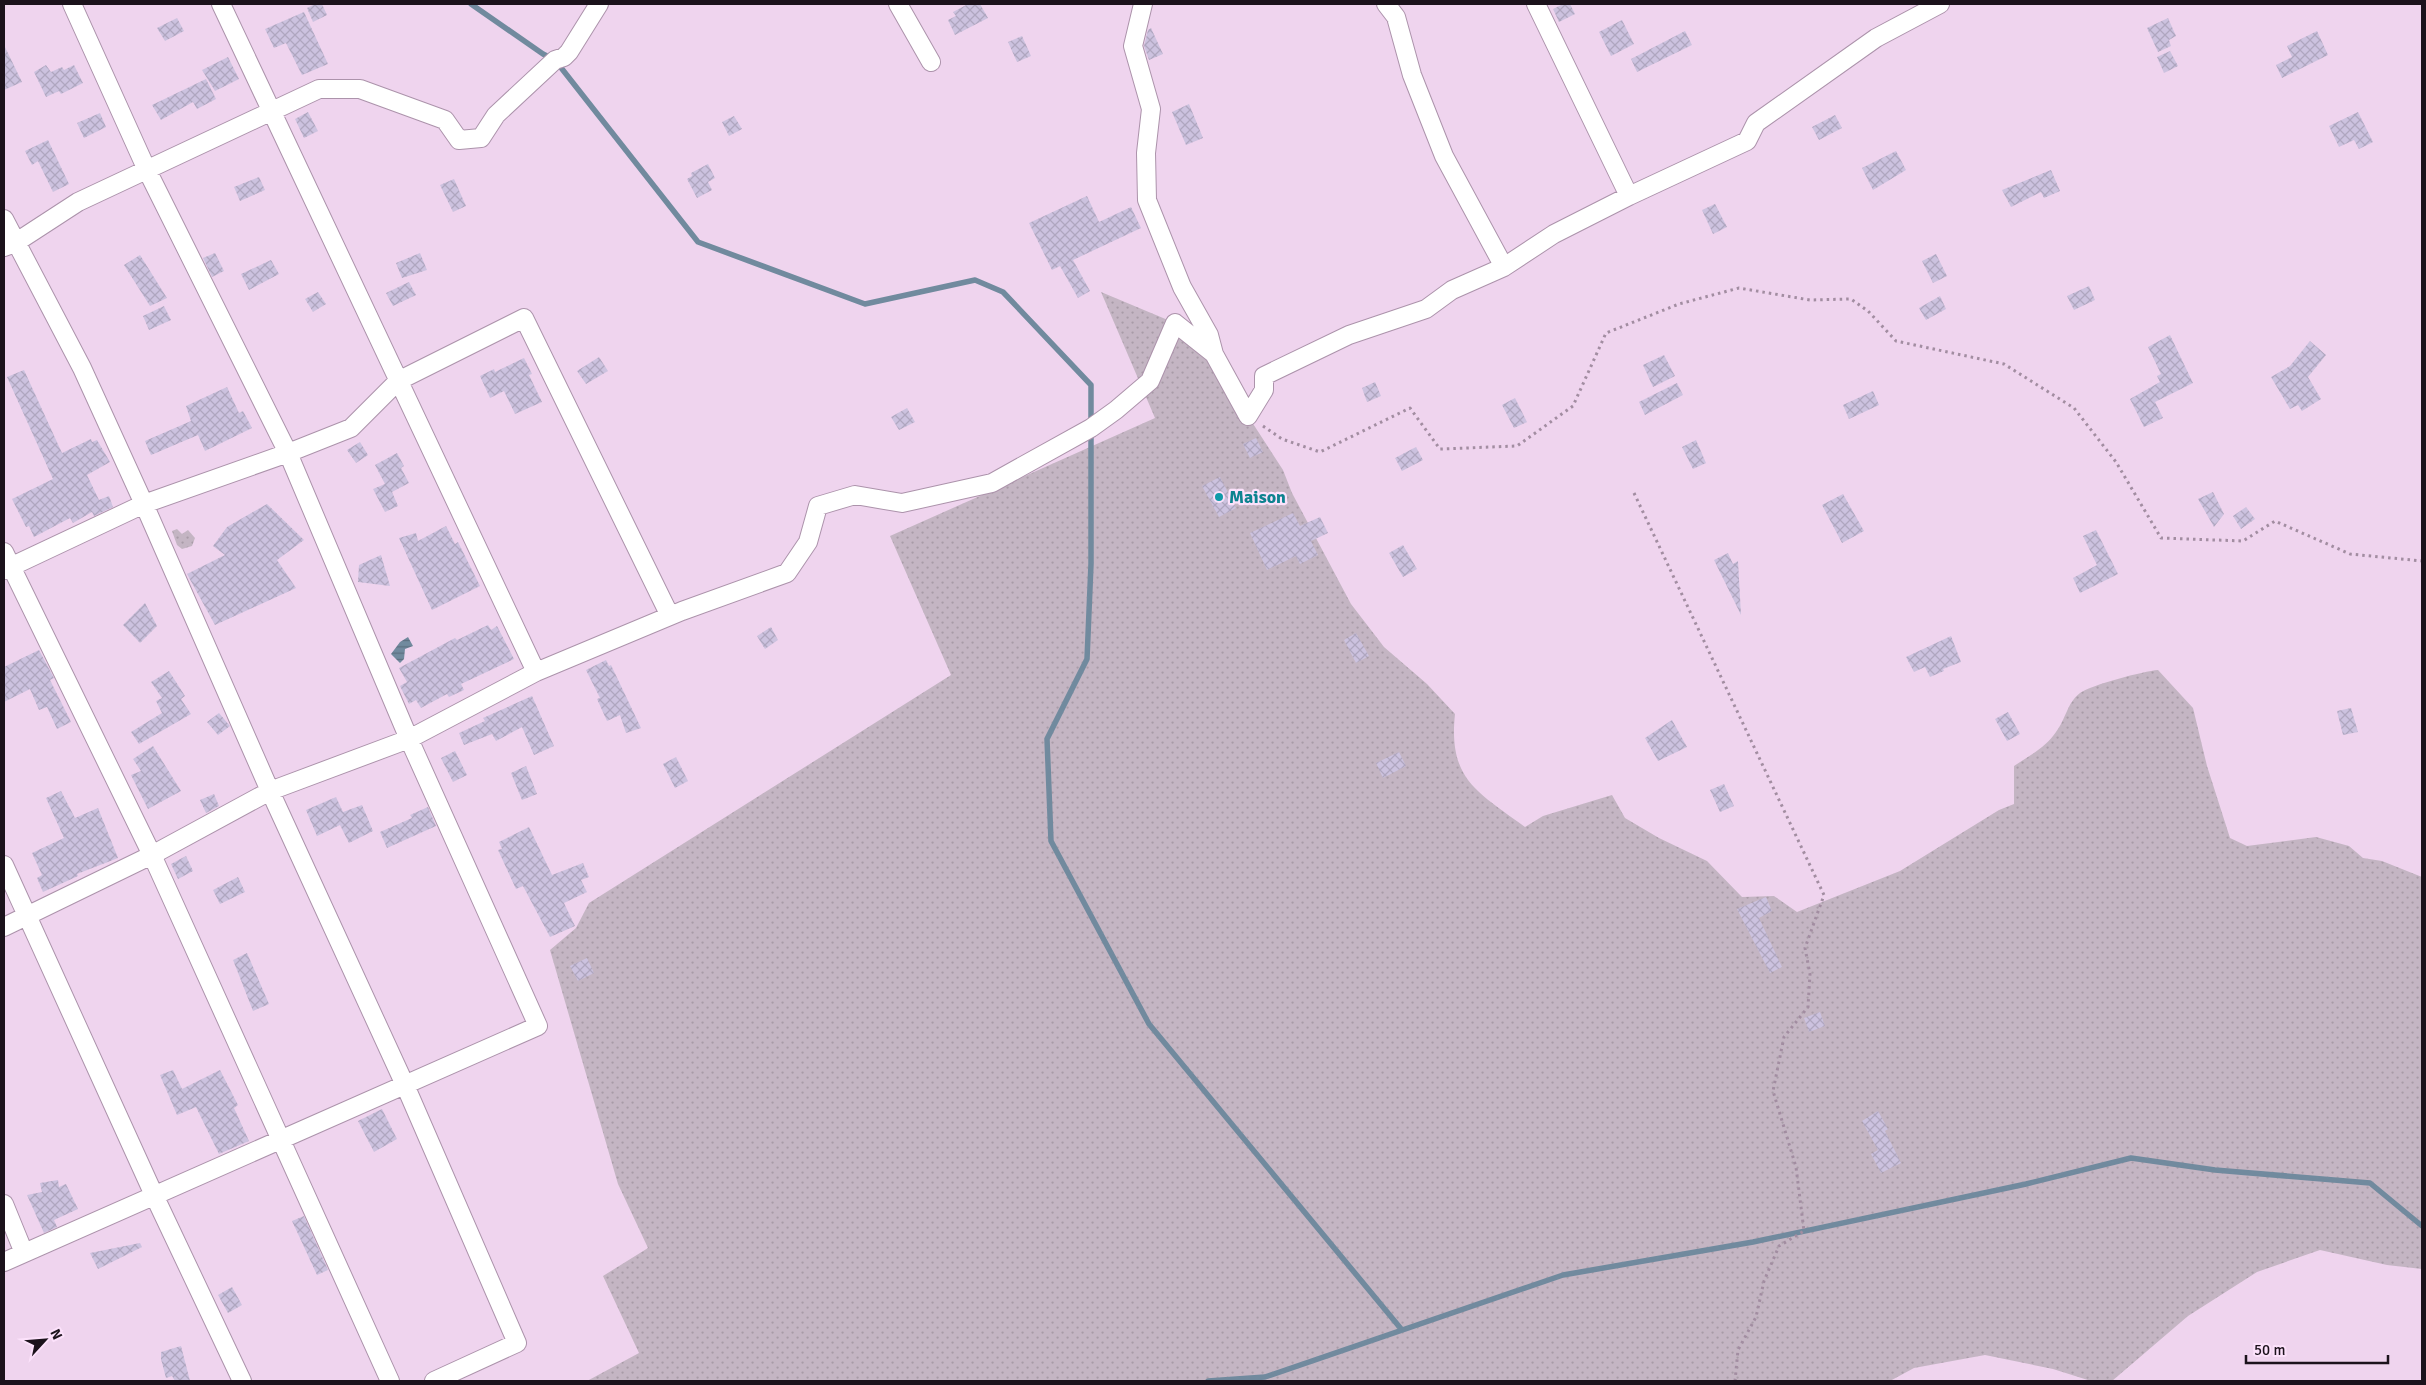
<svg xmlns="http://www.w3.org/2000/svg" width="2426" height="1385" viewBox="0 0 2426 1385" font-family="Signika,sans-serif">
  <style>
    .grass { fill: url(#grass-dots) }
    .water { fill: url(#water-rules) }
    .lines { fill: none; stroke-linecap: round; stroke-linejoin: round }
    .stream { stroke: #718a9e; stroke-width: 5.5 }
    .building { fill: url(#building-cross-hatch) }
    .minor-casing { stroke: #ac93ab; stroke-width: 20 }
    .path { stroke: #a28da1; stroke-width: 3; stroke-dasharray: 2.5 4; stroke-linecap: butt }
    .minor { stroke: #fff; stroke-width: 18 }
    .culture-dot { fill: #0f9aa8; stroke: #fce2fb; stroke-width: 2 }
    .labels { text-anchor: middle; dominant-baseline: central; stroke-width: 4.5; stroke-linejoin: round; paint-order: stroke }
    .culture-label { font-size: 18px; font-weight: bold; fill: #0d838f; stroke: #fce2fb; text-anchor: start }
  </style>
  <defs>
    <pattern id="grass-dots" width="8" height="8" patternUnits="userSpaceOnUse" patternTransform="scale(1.25)"><rect width="8" height="8" fill="#c4b5c3"/><path d="M2 2h.1M6 6h.1" fill="none" stroke="#a89ba7" stroke-width="1.8" stroke-linecap="round"/></pattern>
    <pattern id="water-rules" width="6" height="5" patternUnits="userSpaceOnUse" patternTransform="scale(1.25)"><rect width="6" height="5" fill="#718a9e"/><path d="M0 2.5h6" fill="none" stroke="#5c6f80"/></pattern>
    <pattern id="building-cross-hatch" width="8" height="8" patternUnits="userSpaceOnUse" patternTransform="scale(1.25)"><rect width="8" height="8" fill="#ccc2df"/><path d="M0 0l8 8M0 8l8-8" fill="none" stroke="#afa6bf"/></pattern>
  </defs>
  <rect width="100%" height="100%" fill="#efd4ee"/>
  <path class="grass" d="M 1101,292 L 1175,323 L 1214,354 L 1248,416 L 1283,470 L 1292,493 L 1351,604 L 1384,647 L 1427,684 L 1455,714 C 1448,780 1478,792 1525,827 L 1543,816 L 1612,795 L 1625,818 L 1659,838 L 1707,861 L 1742,897 L 1774,896 L 1797,912 L 1900,871 L 1999,810 L 2014,804 L 2014,766 C 2029,756 2046,747 2056,732 C 2066,719 2067,703 2080,693 C 2091,685 2144,671 2158,670 L 2193,708 L 2207,766 L 2230,838 L 2247,846 L 2316,837 L 2349,846 L 2363,858 L 2382,861 L 2422,877 L 2422,1269 L 2387,1265 L 2320,1250 L 2257,1272 L 2188,1316 L 2112,1381 L 2091,1381 L 2053,1369 L 1985,1355 L 1914,1368 L 1890,1381 L 587,1381 L 639,1353 L 603,1276 L 648,1248 L 618,1184 L 550,950 L 576,928 L 589,903 L 951,675 L 890,536 L 1155,418 Z
    M 177,529 L 182,534 L 188,530 L 195,538 L 192,546 L 182,549 L 177,545 L 172,531 Z"/>
  <path class="water" d="M 408,637 L 413,646 L 405,649 L 404,659 L 400,663 L 391,654 L 400,642 Z"/>
  <g class="lines">
    <path class="stream" d="M 471,4 L 543,54 L 555,60 L 698,242 L 865,304 L 975,280 L 1003,292 L 1091,385 L 1091,564 L 1087,659 L 1047,739 L 1051,841 L 1149,1024 L 1402,1330
      M 1208,1381 L 1265,1377 L 1563,1275 L 1753,1242 L 2026,1184 L 2131,1158 L 2215,1170 L 2370,1183 L 2422,1226"/>
  </g>
  <path class="building" d="M 315,4 L 322,4 L 327,15 L 313,22 L 307,8 Z
    M 968,4 L 980,4 L 988,18 L 955,35 L 948,20 L 956,16 L 953,12 Z
    M 1563,4 L 1570,4 L 1575,14 L 1559,22 L 1553,9 Z
    M 304,12 L 328,64 L 302,75 L 286,43 L 274,48 L 265,29 Z
    M 177,18 L 184,31 L 165,41 L 157,28 Z
    M 2168,18 L 2176,36 L 2169,40 L 2171,46 L 2158,52 L 2147,28 Z
    M 1622,20 L 1634,44 L 1611,56 L 1599,32 Z
    M 1151,28 L 1163,54 L 1149,60 L 1144,46 L 1148,30 Z
    M 1685,31 L 1692,45 L 1637,72 L 1631,59 Z
    M 2317,31 L 2328,55 L 2282,78 L 2276,65 L 2292,57 L 2287,46 Z
    M 1022,36 L 1031,56 L 1017,62 L 1008,42 Z
    M 4,45 L 22,82 L 4,90 Z
    M 2170,51 L 2178,66 L 2164,73 L 2157,57 Z
    M 228,57 L 239,79 L 215,91 L 202,70 Z
    M 46,65 L 51,72 L 62,67 L 64,70 L 74,65 L 83,83 L 61,94 L 59,91 L 46,97 L 34,72 Z
    M 206,79 L 216,99 L 197,109 L 193,102 L 161,120 L 152,105 Z
    M 1189,104 L 1203,138 L 1186,145 L 1172,112 Z
    M 308,112 L 318,131 L 304,138 L 295,119 Z
    M 2358,112 L 2373,142 L 2359,149 L 2354,140 L 2339,147 L 2329,126 Z
    M 100,113 L 106,127 L 84,138 L 77,123 Z
    M 1835,115 L 1842,128 L 1819,140 L 1812,127 Z
    M 734,116 L 742,129 L 729,136 L 722,122 Z
    M 48,140 L 69,184 L 53,192 L 38,161 L 32,165 L 25,151 Z
    M 1896,151 L 1906,170 L 1873,190 L 1862,168 Z
    M 708,164 L 715,178 L 708,182 L 712,190 L 697,198 L 687,179 L 692,176 L 691,173 Z
    M 2051,170 L 2060,191 L 2044,198 L 2041,192 L 2011,207 L 2002,190 Z
    M 259,177 L 265,190 L 240,201 L 234,187 Z
    M 454,179 L 466,206 L 453,212 L 440,185 Z
    M 1087,196 L 1099,222 L 1131,207 L 1141,228 L 1073,260 L 1090,291 L 1078,298 L 1060,266 L 1052,270 L 1029,223 Z
    M 1715,204 L 1727,227 L 1713,234 L 1702,210 Z
    M 215,253 L 224,271 L 212,277 L 203,258 Z
    M 420,253 L 427,270 L 402,278 L 396,263 Z
    M 1936,254 L 1947,276 L 1933,283 L 1922,261 Z
    M 140,255 L 167,298 L 150,306 L 124,265 Z
    M 271,260 L 279,274 L 249,290 L 241,274 Z
    M 409,282 L 416,295 L 393,306 L 386,293 Z
    M 2089,286 L 2095,300 L 2074,310 L 2067,296 Z
    M 318,292 L 326,304 L 313,312 L 305,299 Z
    M 1940,296 L 1946,309 L 1926,320 L 1919,308 Z
    M 164,306 L 171,320 L 149,330 L 143,316 Z
    M 2170,335 L 2193,383 L 2155,402 L 2163,418 L 2144,427 L 2130,399 L 2160,382 L 2157,376 L 2161,374 L 2148,347 Z
    M 2310,341 L 2326,355 L 2308,377 L 2321,399 L 2302,411 L 2298,405 L 2290,409 L 2271,377 L 2290,366 Z
    M 1664,355 L 1675,376 L 1653,387 L 1643,365 Z
    M 599,357 L 608,371 L 586,384 L 577,371 Z
    M 524,358 L 532,374 L 529,375 L 542,402 L 515,414 L 504,391 L 490,398 L 480,376 L 494,369 L 495,372 Z
    M 24,370 L 62,453 L 91,439 L 92,442 L 97,440 L 110,462 L 87,475 L 99,500 L 109,496 L 113,507 L 94,516 L 92,512 L 73,523 L 70,518 L 34,537 L 29,526 L 26,527 L 12,499 L 53,479 L 7,377 Z
    M 1375,382 L 1381,396 L 1367,402 L 1362,388 Z
    M 1677,383 L 1683,395 L 1645,415 L 1639,402 Z
    M 227,387 L 239,413 L 243,411 L 252,428 L 205,451 L 198,435 L 151,455 L 145,441 L 191,421 L 186,406 Z
    M 1873,391 L 1879,405 L 1849,419 L 1843,405 Z
    M 1515,398 L 1527,422 L 1514,428 L 1502,405 Z
    M 907,408 L 915,422 L 899,430 L 891,417 Z
    M 1256,438 L 1263,452 L 1250,458 L 1243,444 Z
    M 1696,440 L 1706,463 L 1693,469 L 1682,447 Z
    M 360,442 L 368,455 L 356,463 L 347,450 Z
    M 1416,447 L 1423,460 L 1402,471 L 1395,458 Z
    M 397,453 L 404,466 L 401,468 L 409,483 L 392,492 L 398,506 L 385,512 L 373,489 L 385,484 L 375,465 Z
    M 1220,477 L 1236,508 L 1219,517 L 1202,486 Z
    M 2213,492 L 2224,514 L 2214,527 L 2198,499 Z
    M 1843,494 L 1864,531 L 1842,543 L 1822,505 Z
    M 267,504 L 304,540 L 277,560 L 296,588 L 215,625 L 187,574 L 225,555 L 213,546 L 227,527 Z
    M 2246,507 L 2255,519 L 2241,529 L 2233,516 Z
    M 1293,513 L 1300,526 L 1320,517 L 1328,533 L 1311,541 L 1318,555 L 1300,564 L 1296,556 L 1267,570 L 1250,533 Z
    M 446,526 L 455,544 L 458,542 L 480,586 L 432,610 L 399,538 L 416,533 L 418,541 Z
    M 2096,530 L 2118,574 L 2080,593 L 2073,578 L 2097,565 L 2083,536 Z
    M 1403,545 L 1417,569 L 1403,577 L 1389,553 Z
    M 1728,553 L 1733,564 L 1738,561 L 1741,615 L 1714,560 Z
    M 381,555 L 390,586 L 358,582 L 359,565 Z
    M 145,603 L 157,626 L 140,643 L 123,625 Z
    M 488,625 L 491,630 L 497,626 L 514,659 L 461,684 L 464,690 L 449,697 L 447,694 L 421,708 L 416,700 L 409,704 L 400,686 L 407,682 L 399,668 L 455,638 L 457,640 Z
    M 771,627 L 778,640 L 765,649 L 757,636 Z
    M 1356,633 L 1369,656 L 1356,663 L 1344,640 Z
    M 1951,636 L 1961,662 L 1943,669 L 1944,671 L 1930,677 L 1925,667 L 1914,672 L 1906,657 Z
    M 39,650 L 54,678 L 50,680 L 71,722 L 57,729 L 47,707 L 39,710 L 30,689 L 4,702 L 4,667 Z
    M 606,660 L 609,666 L 611,665 L 641,728 L 626,733 L 620,715 L 607,721 L 597,699 L 600,698 L 586,670 Z
    M 169,671 L 185,696 L 181,699 L 191,714 L 139,744 L 131,732 L 162,713 L 156,701 L 162,698 L 151,682 Z
    M 532,696 L 554,746 L 534,755 L 522,727 L 496,741 L 492,734 L 464,745 L 459,733 L 485,721 L 483,718 Z
    M 2351,708 L 2358,732 L 2343,735 L 2337,711 Z
    M 2008,712 L 2020,734 L 2007,741 L 1995,719 Z
    M 219,713 L 230,726 L 218,735 L 207,722 Z
    M 1672,720 L 1687,747 L 1658,761 L 1645,738 Z
    M 153,746 L 181,791 L 148,809 L 131,775 L 141,771 L 133,759 Z
    M 455,751 L 467,775 L 453,782 L 441,758 Z
    M 1399,752 L 1406,766 L 1383,778 L 1376,763 Z
    M 676,757 L 688,781 L 675,788 L 663,764 Z
    M 526,766 L 537,794 L 522,800 L 511,773 Z
    M 1724,784 L 1734,806 L 1720,812 L 1710,790 Z
    M 61,791 L 75,818 L 98,808 L 118,858 L 77,874 L 78,876 L 43,892 L 37,878 L 42,875 L 32,853 L 64,838 L 46,798 Z
    M 214,794 L 219,806 L 206,813 L 200,800 Z
    M 336,797 L 343,812 L 362,805 L 373,831 L 349,843 L 340,825 L 317,836 L 306,810 Z
    M 428,807 L 436,826 L 387,848 L 380,832 L 412,818 L 410,815 Z
    M 529,827 L 552,875 L 583,863 L 589,877 L 581,880 L 587,892 L 564,903 L 575,926 L 550,937 L 523,886 L 516,889 L 498,850 L 502,849 L 499,842 Z
    M 186,856 L 193,871 L 178,879 L 171,864 Z
    M 238,877 L 245,892 L 220,904 L 213,890 Z
    M 1766,897 L 1772,911 L 1759,918 L 1782,967 L 1770,973 L 1737,909 Z
    M 247,953 L 269,1004 L 253,1011 L 233,960 Z
    M 587,958 L 594,973 L 578,981 L 570,966 Z
    M 1820,1012 L 1825,1026 L 1809,1032 L 1804,1018 Z
    M 173,1070 L 182,1089 L 220,1070 L 238,1105 L 234,1108 L 249,1141 L 219,1154 L 196,1107 L 177,1115 L 160,1075 Z
    M 382,1109 L 397,1139 L 374,1152 L 358,1121 Z
    M 1878,1111 L 1888,1129 L 1885,1131 L 1901,1163 L 1881,1173 L 1871,1154 L 1878,1150 L 1862,1121 Z
    M 58,1180 L 59,1187 L 66,1184 L 78,1209 L 54,1220 L 57,1227 L 44,1233 L 27,1195 L 42,1192 L 40,1183 Z
    M 304,1216 L 328,1270 L 317,1275 L 292,1221 Z
    M 140,1243 L 142,1247 L 98,1269 L 90,1253 Z
    M 232,1287 L 242,1305 L 228,1313 L 218,1295 Z
    M 181,1346 L 190,1381 L 175,1381 L 172,1376 L 166,1378 L 161,1359 L 161,1352 Z"/>
  <g class="lines">
    <defs>
      <path id="minor" d="M 221,4 L 536,672
        M 898,4 L 931,62
        M 1143,4 L 1133,46 L 1151,109 L 1146,153 L 1147,200 L 1182,287 L 1209,335 L 1214,354
        M 1386,4 L 1396,17 L 1412,75 L 1444,156 L 1504,267
        M 1536,4 L 1629,196
        M 4,219 L 82,368 L 144,504 L 270,791 L 405,1085 L 517,1343 L 434,1381
        M 4,247 L 15,243 L 78,202 L 319,89 L 360,89 L 445,120 L 459,140 L 481,138 L 496,115 L 555,60 L 564,57 L 569,52 L 599,4
        M 4,552 L 152,855 L 390,1381
        M 4,570 L 144,504 L 288,453 L 351,428 L 398,381 L 524,318 L 670,616
        M 4,865 L 154,1195 L 242,1381
        M 4,927 L 152,855 L 270,791 L 409,739 L 536,672 L 682,611 L 787,573 L 808,542 L 818,506 L 855,495 L 902,503 L 992,483 L 1091,428 L 1116,410 L 1150,381 L 1175,323 L 1214,354 L 1248,416 L 1264,390 L 1264,376 L 1349,335 L 1426,309 L 1452,290 L 1504,267 L 1554,234 L 1629,196 L 1747,141 L 1756,123 L 1876,38 L 1940,4
        M 4,1204 L 24,1253
        M 4,1262 L 538,1026 L 409,739 L 288,453 L 146,168 L 72,4"/>
    </defs>
    <use href="#minor" class="minor-casing"/>
    <path class="path" d="M 1263,426 L 1282,439 L 1320,452 L 1410,408 L 1440,449 L 1517,446 L 1573,406 L 1606,333 L 1679,304 L 1739,288 L 1810,300 L 1851,299 L 1868,311 L 1896,341 L 2004,364 L 2074,408 L 2116,462 L 2161,538 L 2243,541 L 2275,521 L 2350,554 L 2422,561
      M 1634,493 L 1824,895 L 1805,948 L 1810,974 L 1808,1007 L 1784,1037 L 1773,1091 L 1796,1167 L 1804,1231 L 1779,1246 L 1764,1281 L 1756,1317 L 1738,1350 L 1735,1381"/>
    <use href="#minor" class="minor"/>
  </g>
  <circle class="culture-dot" cx="1219" cy="497" r="5"/>
  <g class="labels">
    <g class="culture-label">
      <text x="1229" y="497">Maison</text>
    </g>
  </g>
  <rect width="2426" height="1385" fill="none" stroke="#1b121b" stroke-width="10"/>
  <g transform="translate(45 1340) rotate(64)" stroke="#fce2fb" stroke-width="4" paint-order="stroke">
  <path d="M0-4L9 19L0 12L-9 19Z" fill="#1b121b"/>
  <text y="-8" font-size="14" font-weight="bold" text-anchor="middle" fill="#1b121b">N</text>
  </g>
  <path d="M2246 1355v8h142v-8" fill="none" stroke="#1b121b" stroke-width="2.5"/>
  <text x="2254" y="1355" font-size="15" fill="#1b121b" stroke="#fce2fb" stroke-width="4" paint-order="stroke">50 m</text>
</svg>
